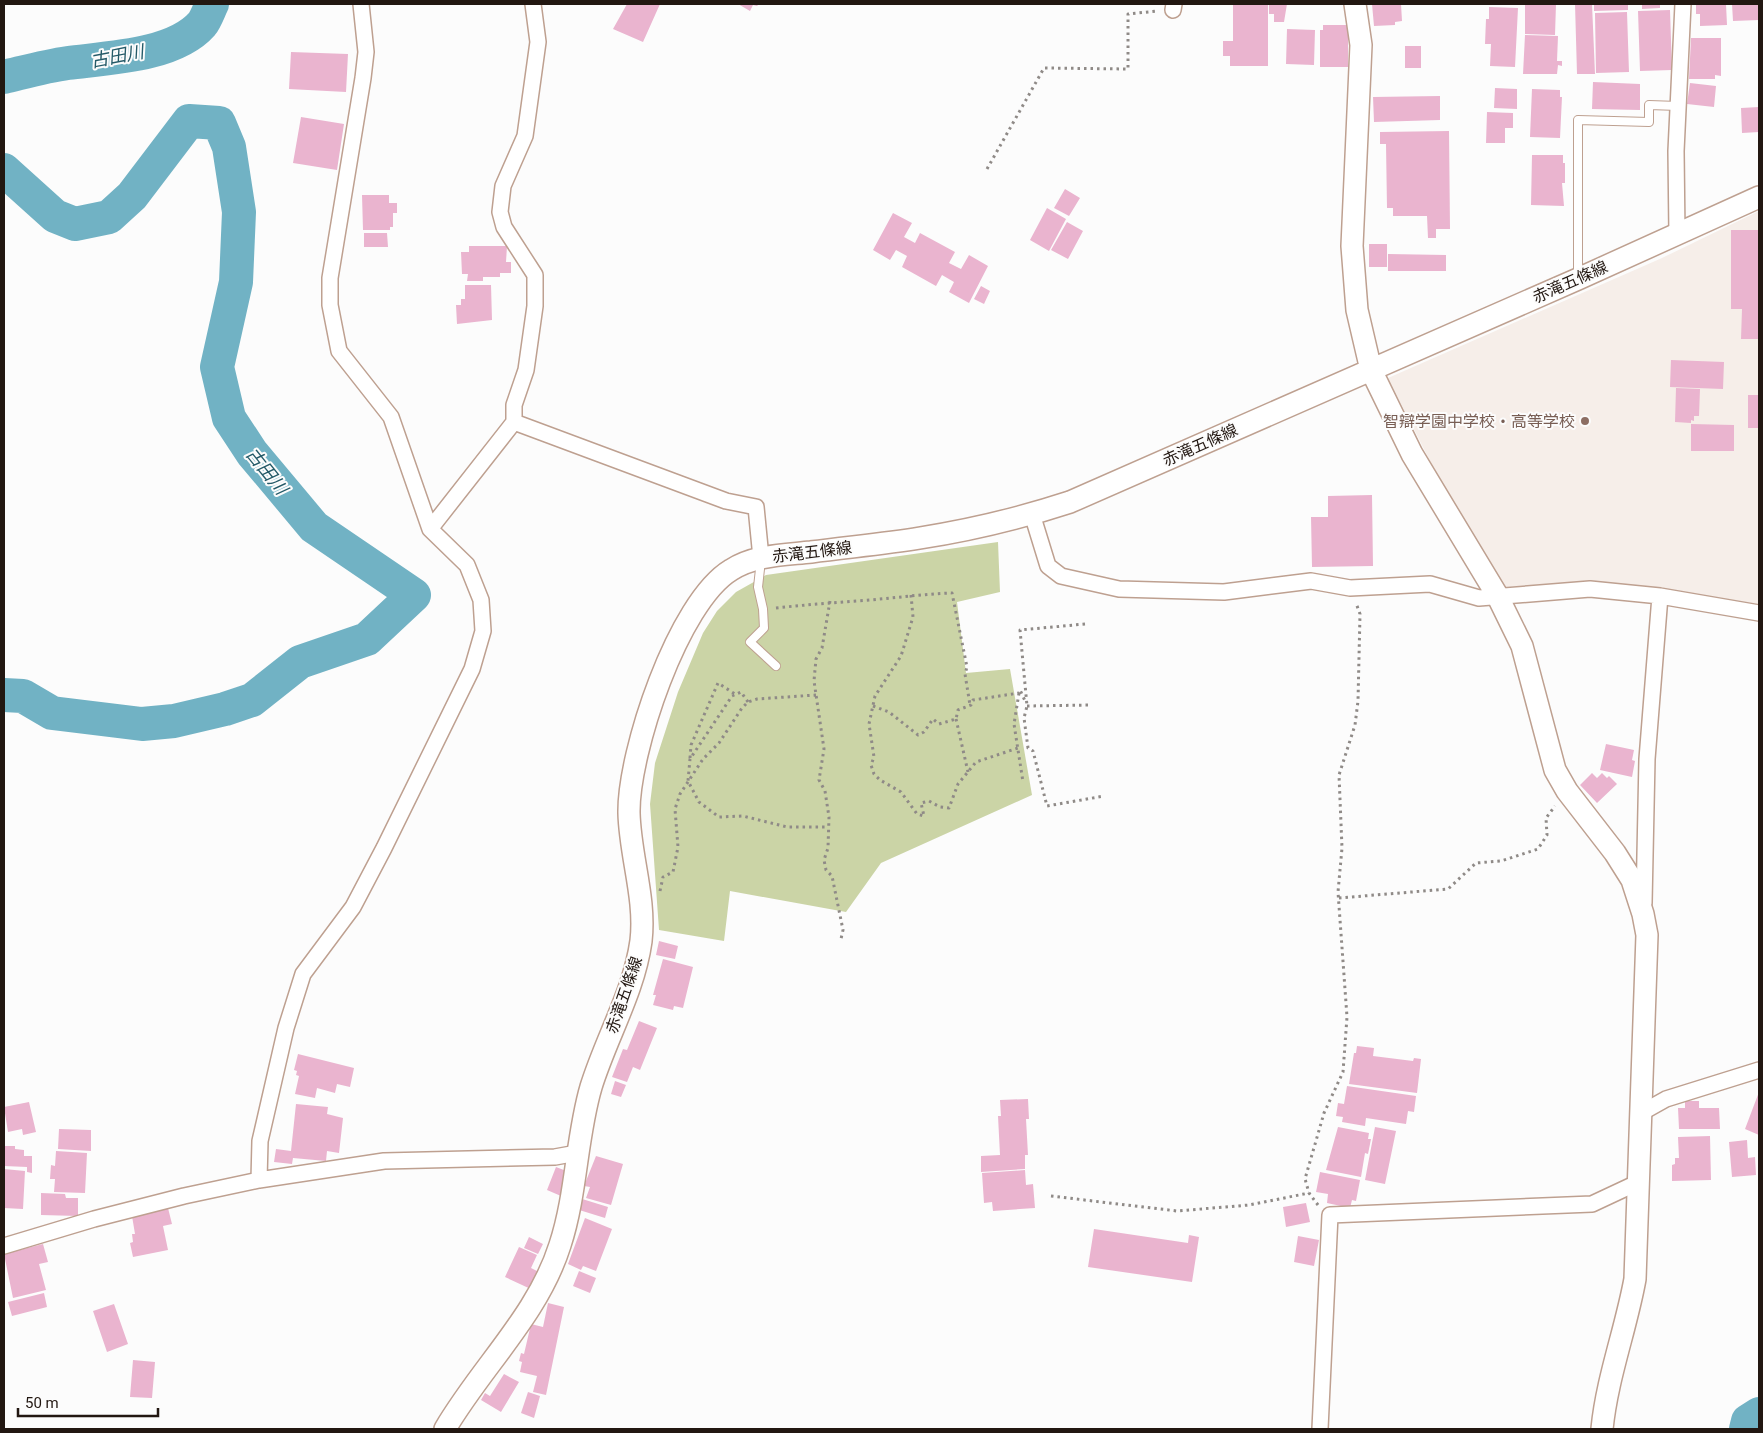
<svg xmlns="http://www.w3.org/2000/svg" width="1763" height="1433" viewBox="0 0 1763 1433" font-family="Roboto,'Noto Sans JP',sans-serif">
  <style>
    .built { fill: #f6eee9 }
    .green { fill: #cbd4a6 }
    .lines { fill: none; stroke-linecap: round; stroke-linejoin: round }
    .river { stroke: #71b2c4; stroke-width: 34 }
    .building { fill: #eab4cf }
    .lane-casing { stroke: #bea090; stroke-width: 10 }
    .street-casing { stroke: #bea090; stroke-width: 18 }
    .secondary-casing { stroke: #bea090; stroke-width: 24 }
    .path { stroke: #8f8a87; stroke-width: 3; stroke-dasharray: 2.5 4; stroke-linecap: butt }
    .lane { stroke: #fff; stroke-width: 8 }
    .street { stroke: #fff; stroke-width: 15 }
    .secondary { stroke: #fff; stroke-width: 21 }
    .education-dot { fill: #8d6e63; stroke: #fcfcfc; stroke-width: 2 }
    .labels { text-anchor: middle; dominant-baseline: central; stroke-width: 4; stroke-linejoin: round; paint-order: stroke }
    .street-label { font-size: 16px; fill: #221711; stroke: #fcfcfc }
    .education-label { font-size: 16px; fill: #785e54; stroke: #fcfcfc; text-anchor: end }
    .water-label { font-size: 18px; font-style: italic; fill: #245a68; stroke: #fcfcfc }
  </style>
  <rect width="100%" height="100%" fill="#fcfcfc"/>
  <path class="built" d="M 1759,211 L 1759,604 L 1690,595 L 1668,589 L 1573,583 L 1505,587 L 1432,465 L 1388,378 L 1662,258 Z"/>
  <path class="green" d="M 998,542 L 1000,592 L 957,602 L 966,673 L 1010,669 L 1032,795 L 881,863 L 846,912 L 730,891 L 724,941 L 659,930 L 650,804 L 655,763 L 678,692 L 703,633 L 717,611 L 736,592 L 766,575 Z"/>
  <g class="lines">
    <path class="river" d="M 4,77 C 25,72 46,66 68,63 C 107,58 174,56 202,24 C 206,19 209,10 212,4
      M 4,170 L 55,216 L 75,224 L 109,217 L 132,196 L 189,121 L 219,123 L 229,147 L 239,212 L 236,282 L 217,367 L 229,418 L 252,453 L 314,527 L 414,595 L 367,639 L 300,662 L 252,700 L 225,709 L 174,721 L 142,724 L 52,713 L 23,696 L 4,695
      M 1746,1429 L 1748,1421 L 1759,1414"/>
  </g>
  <path class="building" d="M 627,4 L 660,4 L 643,42 L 613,29 Z
    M 738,4 L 759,4 L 757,6 L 753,5 L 750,11 Z
    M 1233,4 L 1268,4 L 1268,66 L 1230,66 L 1230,56 L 1223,56 L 1223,41 L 1233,41 Z
    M 1269,4 L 1287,4 L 1284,22 L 1274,22 L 1274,14 L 1269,14 Z
    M 1372,4 L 1401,4 L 1402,21 L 1395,22 L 1395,25 L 1374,26 Z
    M 1525,4 L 1556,4 L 1555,35 L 1525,34 Z
    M 1575,4 L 1592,4 L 1595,74 L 1577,74 Z
    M 1594,4 L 1628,4 L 1628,10 L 1594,11 Z
    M 1642,4 L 1660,4 L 1660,8 L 1642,9 Z
    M 1696,4 L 1726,4 L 1727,25 L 1700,26 L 1700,14 L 1696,14 Z
    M 1732,4 L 1759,4 L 1759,20 L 1733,21 Z
    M 1489,7 L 1518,8 L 1515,67 L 1490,66 L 1491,44 L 1485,44 L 1486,19 L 1489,19 Z
    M 1670,10 L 1672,70 L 1640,71 L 1638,11 Z
    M 1627,12 L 1629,72 L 1596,73 L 1595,13 Z
    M 1323,25 L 1348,25 L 1348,67 L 1320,67 L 1320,30 L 1323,30 Z
    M 1287,29 L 1315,30 L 1314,65 L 1286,64 Z
    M 1525,35 L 1558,36 L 1557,61 L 1562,61 L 1562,66 L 1558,65 L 1557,74 L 1523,74 Z
    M 1691,38 L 1721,38 L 1721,76 L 1715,75 L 1715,79 L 1689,79 Z
    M 1405,46 L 1421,46 L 1421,68 L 1405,68 Z
    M 291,52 L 348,54 L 346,92 L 289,89 Z
    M 1593,82 L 1640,84 L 1640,110 L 1592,109 Z
    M 1690,83 L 1716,86 L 1714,107 L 1687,104 Z
    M 1495,88 L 1517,89 L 1517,109 L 1494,108 Z
    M 1532,89 L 1560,90 L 1560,97 L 1562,97 L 1560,138 L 1530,137 Z
    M 1440,96 L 1440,120 L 1374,122 L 1373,97 Z
    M 1759,107 L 1759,132 L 1742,133 L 1741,108 Z
    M 1487,112 L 1513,113 L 1513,128 L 1505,128 L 1505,143 L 1486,143 Z
    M 301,117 L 344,124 L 337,170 L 293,163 Z
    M 1449,131 L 1450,229 L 1436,229 L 1436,238 L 1428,238 L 1427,216 L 1393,216 L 1393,208 L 1387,208 L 1386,144 L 1380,144 L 1380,132 Z
    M 1532,155 L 1563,155 L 1563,163 L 1565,163 L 1565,183 L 1562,183 L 1564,206 L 1531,205 Z
    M 1065,189 L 1080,198 L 1069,216 L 1054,208 Z
    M 362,195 L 389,195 L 389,203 L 397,203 L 397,213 L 393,213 L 393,227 L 390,227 L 390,230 L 363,230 Z
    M 1047,208 L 1066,219 L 1049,251 L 1030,240 Z
    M 893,213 L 912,223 L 904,237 L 915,243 L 920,233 L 955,252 L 949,263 L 961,269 L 969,255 L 988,266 L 969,303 L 949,292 L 954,282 L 942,275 L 936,286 L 902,267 L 907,256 L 896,250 L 890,260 L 873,250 Z
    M 1067,222 L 1083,231 L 1068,259 L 1051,250 Z
    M 1731,230 L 1759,230 L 1759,339 L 1741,339 L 1742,309 L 1731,309 Z
    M 364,233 L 387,233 L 388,247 L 364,247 Z
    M 1369,244 L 1387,244 L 1387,267 L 1369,267 Z
    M 469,246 L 507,246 L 506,262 L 511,262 L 511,273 L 500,273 L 500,277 L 483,277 L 483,281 L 467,281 L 468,274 L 462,274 L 461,252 L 469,252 Z
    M 1388,254 L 1446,255 L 1446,271 L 1388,271 Z
    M 465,285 L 491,285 L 492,320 L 457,324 L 456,305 L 461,305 L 461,299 L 465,299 Z
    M 981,286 L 990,291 L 984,304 L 974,299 Z
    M 1671,360 L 1724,362 L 1723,389 L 1670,387 Z
    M 1676,388 L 1700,389 L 1699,416 L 1694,416 L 1694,421 L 1691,420 L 1691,423 L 1675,422 Z
    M 1748,395 L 1759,395 L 1759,428 L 1748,428 Z
    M 1691,424 L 1734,425 L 1734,451 L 1691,451 Z
    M 1372,495 L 1373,566 L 1312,567 L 1311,517 L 1328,517 L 1328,496 Z
    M 1606,744 L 1634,750 L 1632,760 L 1635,761 L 1632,777 L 1600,770 Z
    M 1592,773 L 1597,778 L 1602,773 L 1607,778 L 1609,776 L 1617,784 L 1597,803 L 1580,785 Z
    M 659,941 L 678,946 L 675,959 L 656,955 Z
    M 663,959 L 693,967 L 683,1008 L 674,1006 L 673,1010 L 653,1005 L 656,995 L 653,995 Z
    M 639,1021 L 657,1028 L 640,1070 L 633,1067 L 627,1082 L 612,1077 L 623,1049 L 627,1050 Z
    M 1357,1046 L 1374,1048 L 1373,1056 L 1413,1061 L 1414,1058 L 1421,1059 L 1417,1093 L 1349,1084 L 1354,1053 L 1356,1053 Z
    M 298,1054 L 354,1068 L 350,1087 L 337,1084 L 335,1093 L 317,1088 L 315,1098 L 295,1094 L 299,1076 L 296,1075 L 297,1071 L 294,1070 Z
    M 615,1081 L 626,1085 L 621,1097 L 611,1094 Z
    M 1347,1086 L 1416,1096 L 1414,1112 L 1408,1111 L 1406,1124 L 1366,1118 L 1365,1126 L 1342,1122 L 1343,1117 L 1336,1116 L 1338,1103 L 1344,1104 Z
    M 1759,1092 L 1759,1135 L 1745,1129 Z
    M 1028,1099 L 1029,1119 L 1026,1119 L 1028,1155 L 1025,1155 L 1025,1169 L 981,1172 L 981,1156 L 1000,1155 L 998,1116 L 1001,1116 L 1000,1100 Z
    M 1685,1101 L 1699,1101 L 1699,1108 L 1719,1108 L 1720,1129 L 1679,1129 L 1678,1108 L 1685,1108 Z
    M 29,1102 L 36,1132 L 23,1135 L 22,1129 L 8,1132 L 4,1107 Z
    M 296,1104 L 328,1107 L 327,1114 L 343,1118 L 339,1153 L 327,1151 L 326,1161 L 293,1158 L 292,1164 L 274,1162 L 276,1149 L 291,1151 Z
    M 1338,1127 L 1369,1133 L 1368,1139 L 1371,1139 L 1368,1154 L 1365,1153 L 1361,1177 L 1326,1170 Z
    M 1375,1127 L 1396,1131 L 1385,1184 L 1365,1180 Z
    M 59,1129 L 91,1130 L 91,1151 L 58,1149 Z
    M 1710,1136 L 1711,1180 L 1672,1181 L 1672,1165 L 1675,1164 L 1675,1158 L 1679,1158 L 1678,1137 Z
    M 1747,1140 L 1748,1158 L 1755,1157 L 1756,1175 L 1732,1177 L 1729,1142 Z
    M 4,1146 L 15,1146 L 15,1149 L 24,1150 L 24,1156 L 32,1156 L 32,1173 L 27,1172 L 27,1167 L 4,1166 Z
    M 56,1151 L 87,1153 L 85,1193 L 54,1192 L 55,1179 L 50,1179 L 51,1165 L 55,1166 Z
    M 596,1156 L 623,1164 L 611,1205 L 586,1198 L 590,1187 L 584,1186 Z
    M 556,1167 L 569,1172 L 561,1196 L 547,1190 Z
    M 4,1169 L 25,1171 L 23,1209 L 4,1208 Z
    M 1025,1170 L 1026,1185 L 1033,1184 L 1035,1208 L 993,1211 L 992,1202 L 984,1203 L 982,1173 Z
    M 1320,1172 L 1360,1180 L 1356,1201 L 1352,1200 L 1350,1208 L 1327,1203 L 1328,1194 L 1316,1192 Z
    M 41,1193 L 65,1194 L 66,1198 L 78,1198 L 78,1216 L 41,1215 Z
    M 579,1198 L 608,1207 L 605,1218 L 576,1209 Z
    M 1306,1203 L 1310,1222 L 1286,1227 L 1283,1207 Z
    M 168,1208 L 172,1224 L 163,1226 L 168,1250 L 133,1257 L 130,1243 L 133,1242 L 132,1234 L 135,1234 L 132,1216 Z
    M 585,1218 L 612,1229 L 596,1271 L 583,1266 L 581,1270 L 568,1264 Z
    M 1094,1229 L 1188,1243 L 1189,1235 L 1199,1237 L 1192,1282 L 1088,1267 Z
    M 1298,1236 L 1319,1240 L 1314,1266 L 1294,1262 Z
    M 529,1237 L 543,1244 L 538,1254 L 524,1248 Z
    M 43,1244 L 48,1262 L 39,1264 L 46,1290 L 13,1298 L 4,1254 Z
    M 519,1247 L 537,1255 L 531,1268 L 543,1274 L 535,1291 L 505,1277 Z
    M 579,1271 L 596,1278 L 590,1293 L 573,1286 Z
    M 44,1293 L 47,1307 L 12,1316 L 8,1302 Z
    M 548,1303 L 564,1307 L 546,1395 L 533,1392 L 537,1376 L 520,1372 L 522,1362 L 519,1361 L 521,1353 L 524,1354 L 531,1324 L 543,1327 Z
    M 114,1304 L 128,1344 L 107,1352 L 93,1311 Z
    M 133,1360 L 155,1362 L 152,1398 L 130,1397 Z
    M 504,1374 L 519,1382 L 501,1412 L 481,1400 L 485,1393 L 490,1396 Z
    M 528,1392 L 540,1396 L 534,1418 L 521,1413 Z"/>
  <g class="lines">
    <defs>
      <path id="lane" d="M 1578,277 L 1578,120 L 1649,122 L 1649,105 L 1678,106
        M 761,560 L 758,587 L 763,609 L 764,628 L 750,642 L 776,666"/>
      <path id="street" d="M 1173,10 L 1174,4
        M 1677,235 L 1676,151 L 1683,4
        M 514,422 L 726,501 L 756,507 L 761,558
        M 1032,514 L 1048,566 L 1061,576 L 1119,589 L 1224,592 L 1311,581 L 1350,588 L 1430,584 L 1479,598 L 1590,589 L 1660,596 L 1759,613
        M 430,529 L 514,422 L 514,405 L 526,370 L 535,306 L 535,275 L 504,227 L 500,212 L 503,186 L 525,136 L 538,42 L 533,4
        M 1644,903 L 1647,759 L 1660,596
        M 1641,1113 L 1666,1099 L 1759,1070
        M 259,1180 L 260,1141 L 286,1028 L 303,974 L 353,907 L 384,848 L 472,669 L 483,631 L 481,600 L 467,565 L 430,529 L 391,417 L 339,351 L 330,305 L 330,278 L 363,78 L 366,52 L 361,4
        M 4,1246 L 94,1219 L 184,1196 L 259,1180 L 384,1161 L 555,1157 L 577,1153
        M 1320,1429 L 1330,1215 L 1592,1204 L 1639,1182"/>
      <path id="secondary" d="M 1355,4 L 1361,45 L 1352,246 L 1357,310 L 1371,370 L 1412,454 L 1497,595 L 1522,646 L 1555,770 L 1567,791 L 1615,853 L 1632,880 L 1643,914 L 1647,935 L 1635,1279 C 1626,1329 1607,1378 1602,1429
        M 445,1429 C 482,1366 538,1315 560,1245 C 577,1193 576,1138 591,1087 C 606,1038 634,992 641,941 C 646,898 630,856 629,813 C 628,753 678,602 731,570 C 754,555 784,555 811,552 C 848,547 884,544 920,538 C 971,530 1021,518 1070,502 L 1578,279 L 1759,197"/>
    </defs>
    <use href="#lane" class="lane-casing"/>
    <use href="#street" class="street-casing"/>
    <use href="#secondary" class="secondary-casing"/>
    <path class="path" d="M 987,169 L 1044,68 L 1128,69 L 1128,14 L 1158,11
      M 911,595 L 913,617 L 901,656 L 875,696 L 869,724 L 874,757 L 871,765 L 874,774 L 880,780 L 901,792 L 917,814 L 924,816 L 921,803 L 929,801 L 940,807 L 949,808 L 958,784 L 976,762 L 1018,748
      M 830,601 L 822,648 L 816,659 L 814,681 L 824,749 L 819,780 L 825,791 L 829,817 L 828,848 L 824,860 L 826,870 L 832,876 L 843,930 L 841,939
      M 776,608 C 803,605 829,603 856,601 C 889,599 920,594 952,593 L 967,667 L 965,674 L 970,705
      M 1085,624 L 1020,630 L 1027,706 L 1024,718 L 1028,748 L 1033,751 L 1047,806 L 1104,796
      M 1019,693 L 1014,724 L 1023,782
      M 748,702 L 741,692 L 732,696 L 690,759 L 688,781 L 699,802 L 719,817 L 743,816 L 787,827 L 828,827
      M 873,706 L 889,712 L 918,735 L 924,732 L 933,719 L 939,724 L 956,719 L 958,710 L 971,705 L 973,700 L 1019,693 L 1020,690 L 1026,703
      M 1027,706 L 1091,705
      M 956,719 L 968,772
      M 690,758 L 691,745 L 718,683 L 735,694
      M 660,891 L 663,877 L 673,872 L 678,847 L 675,809 L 680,794 L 703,759 L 719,743 L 742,708 L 748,702 L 757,699 L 816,695
      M 1339,898 L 1448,889 L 1476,863 L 1501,861 L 1538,849 L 1547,835 L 1546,818 L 1555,806
      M 1051,1196 L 1177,1211 L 1249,1205 L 1309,1193
      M 1318,1205 L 1309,1193 L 1305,1179 L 1324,1113 L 1343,1072 L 1347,1017 L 1338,892 L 1342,848 L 1339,775 L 1355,725 L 1358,701 L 1360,614 L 1356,603"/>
    <use href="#lane" class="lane"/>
    <use href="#street" class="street"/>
    <use href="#secondary" class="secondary"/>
  </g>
  <circle class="education-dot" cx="1585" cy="421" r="5"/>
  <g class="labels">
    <g class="street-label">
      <text transform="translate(1570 282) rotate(-24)">赤滝五條線</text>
      <text transform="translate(1200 445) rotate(-24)">赤滝五條線</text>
      <text transform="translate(812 552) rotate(-7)">赤滝五條線</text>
      <text transform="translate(624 995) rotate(-71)">赤滝五條線</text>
    </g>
    <g class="education-label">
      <text x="1575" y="421">智辯学園中学校・高等学校</text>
    </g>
    <g class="water-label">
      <text transform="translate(117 56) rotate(-11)">古田川</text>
      <text transform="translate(267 471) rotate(51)">古田川</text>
    </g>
  </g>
  <rect width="1763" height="1433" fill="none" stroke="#221711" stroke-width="10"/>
  <path d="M18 1408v8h140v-8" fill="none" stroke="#221711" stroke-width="2.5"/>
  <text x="25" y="1408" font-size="15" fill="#221711" stroke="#fcfcfc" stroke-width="4" paint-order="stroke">50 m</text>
</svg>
